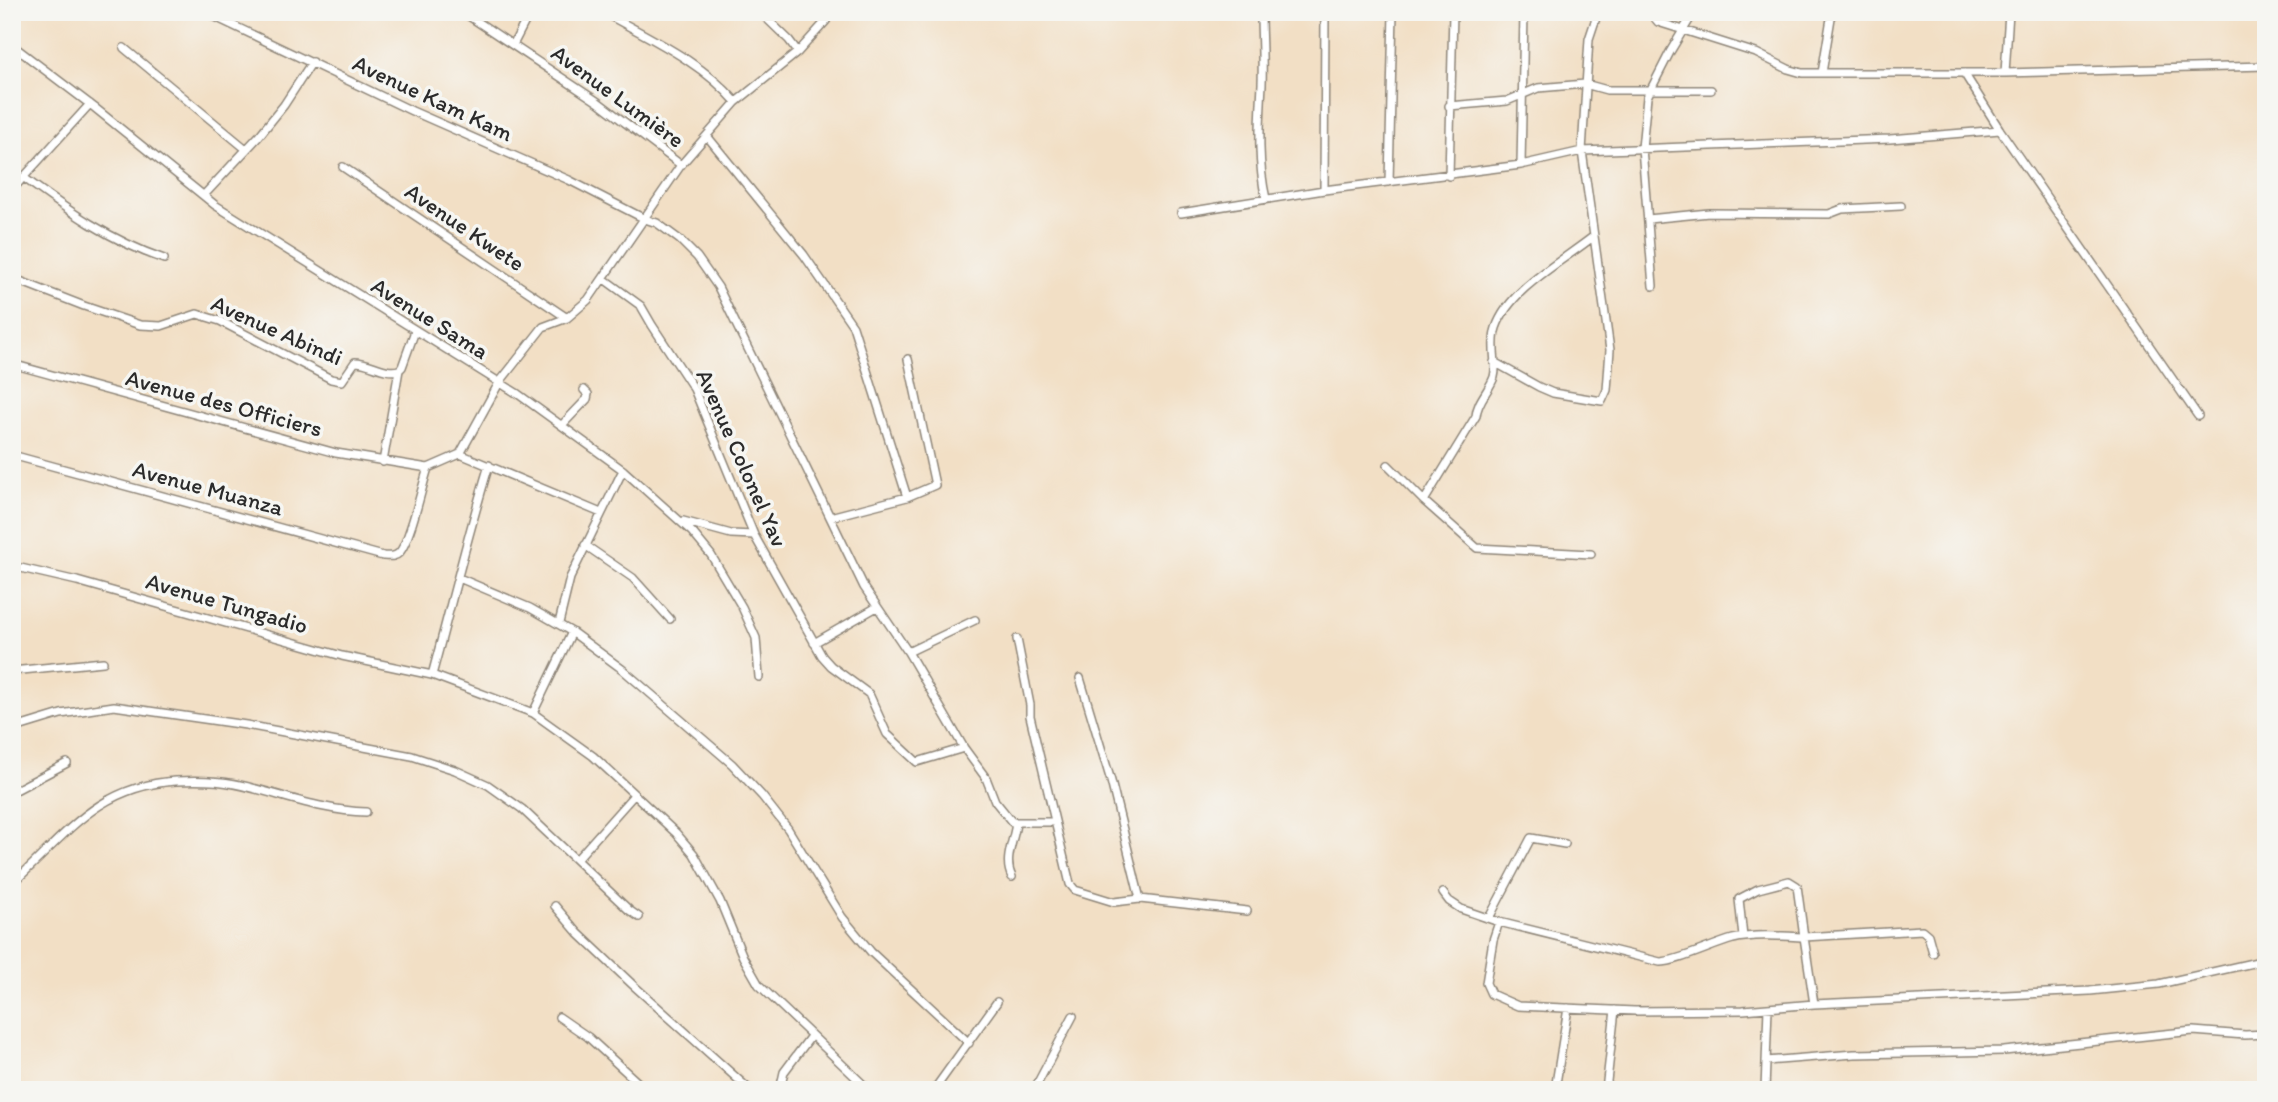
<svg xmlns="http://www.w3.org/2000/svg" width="2278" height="1102" viewBox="0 0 2278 1102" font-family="Itim,sans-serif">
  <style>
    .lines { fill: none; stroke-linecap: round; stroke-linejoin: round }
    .street-casing { stroke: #8e8578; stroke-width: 10 }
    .street { stroke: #fff; stroke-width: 7 }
    .labels { text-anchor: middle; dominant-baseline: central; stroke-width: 7; stroke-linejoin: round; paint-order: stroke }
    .street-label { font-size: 23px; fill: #2b2b2b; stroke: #f6f6f2 }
  </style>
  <rect width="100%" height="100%" fill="#f6f6f2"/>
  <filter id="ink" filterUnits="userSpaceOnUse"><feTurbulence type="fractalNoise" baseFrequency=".0143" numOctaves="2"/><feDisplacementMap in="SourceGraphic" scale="14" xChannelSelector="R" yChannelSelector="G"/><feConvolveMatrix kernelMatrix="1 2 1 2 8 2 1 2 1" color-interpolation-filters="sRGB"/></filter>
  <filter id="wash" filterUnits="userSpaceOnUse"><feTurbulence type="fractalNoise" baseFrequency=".00686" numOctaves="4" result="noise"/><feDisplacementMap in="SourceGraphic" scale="28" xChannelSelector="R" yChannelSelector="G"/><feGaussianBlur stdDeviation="1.57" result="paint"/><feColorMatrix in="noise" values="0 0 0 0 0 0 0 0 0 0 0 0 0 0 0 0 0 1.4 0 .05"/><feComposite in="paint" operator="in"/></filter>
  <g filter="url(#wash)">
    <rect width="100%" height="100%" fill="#f2dfc5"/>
  </g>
  <g filter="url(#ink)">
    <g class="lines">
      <defs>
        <path id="street" d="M 205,12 L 412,111 L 569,180 L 645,219 L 657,223 L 680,240 L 697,257 L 718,287 L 830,517 L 907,497 L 935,485 L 908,359
          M 463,12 L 598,102 L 681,165
          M 603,12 C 649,38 701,61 736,102
          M 1261,12 C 1261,36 1263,60 1262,84 C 1260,123 1257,160 1266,199
          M 1650,12 L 1658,22 L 1756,53 L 1788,69 L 1802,73 L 2005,73 L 2266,66
          M 12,45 L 95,108 L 215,205 L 518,394 L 623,470 L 692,532 L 711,555 L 742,607 L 756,638 L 759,677
          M 513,45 L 530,12
          M 124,48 L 246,149
          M 798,52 L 826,21 L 830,12
          M 1822,73 L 1832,12
          M 1964,73 L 2000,130 L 2198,416
          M 2005,73 L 2009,12
          M 1449,106 L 1507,101 L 1538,88 L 1585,84 L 1607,90 L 1711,90
          M 707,136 L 804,255 L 853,326 L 907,497
          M 1521,165 L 1524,12
          M 343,167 L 567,318
          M 1449,176 L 1453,12
          M 23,177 C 67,210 111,241 164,259
          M 1389,182 L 1393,12
          M 12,190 L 90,104
          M 1324,190 L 1325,12
          M 205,194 L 259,136 L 284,105 L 312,62
          M 1181,213 L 1324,190 L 1521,165 L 1582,151 L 1890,139 L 2000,130
          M 1648,219 L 1709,213 L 1829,214 L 1842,209 L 1901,206
          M 12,278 L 84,306 L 140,325 L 161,326 L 197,314 L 220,321 L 331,379 L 342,381 L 355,362 C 371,362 383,374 399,370
          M 604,279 L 641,306 L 652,325 L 694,389 L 754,535 L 822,656 L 831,666 L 869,694 L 887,734 L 917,762 L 964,748
          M 1653,286 L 1642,148 L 1647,97 L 1670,52 L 1694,12
          M 1494,362 L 1539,387 L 1553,393 L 1602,401 L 1607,390 L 1610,350 L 1582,151 L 1589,39 L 1598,12
          M 12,364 L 336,453 L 428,468 L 460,454 L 499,383 L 543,327 L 567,318 L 588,300 L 681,165 L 736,102 L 798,52 L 789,40 L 760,12
          M 563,424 L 587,399 L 588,394 L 584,390
          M 460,454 L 601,513
          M 12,455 L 383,556 C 389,556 394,558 399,553 C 410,542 422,486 428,468
          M 383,462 L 399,370 L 402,367 L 415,331
          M 1388,465 L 1424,501 L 1477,548 L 1591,554
          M 1424,501 L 1476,416 C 1477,401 1489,391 1494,377 C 1498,364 1490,347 1496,328 C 1509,289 1563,261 1594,236
          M 830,517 L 864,587 L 908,652 L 964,748 L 986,778 L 995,801 L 1012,822 L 1054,822
          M 683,521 L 731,534 L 754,535
          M 585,545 L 633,578 L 670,619
          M 12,566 L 77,581 L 342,656 L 432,675 L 533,713 L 593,756 L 676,833 L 694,854 L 720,901 L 743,957 L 759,985 L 869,1090
          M 459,578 L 530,608 L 572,632 L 622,669 L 732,764 L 762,796 L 788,829 L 842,917 L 871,952 L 969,1043
          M 559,623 L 570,578 L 623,470
          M 1017,639 L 1030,705 L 1030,716 L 1070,884 L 1075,890 L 1114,902 L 1140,899 L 1111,781 L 1080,678
          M 814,643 L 877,607
          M 908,652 L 975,620
          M 12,671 L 103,662
          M 432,675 C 451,605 468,534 489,465
          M 533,713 L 572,632
          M 12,729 L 61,714 L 114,706 L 246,725 L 412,756 L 455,770 L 488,785 L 522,809 L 629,910 L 639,917
          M 12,792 L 67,763
          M 577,859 L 633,796
          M 1012,877 C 1003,860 1014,841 1016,823
          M 12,884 C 66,835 97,786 176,781 C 195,780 216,780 235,784 C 279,793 320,811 366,812
          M 1443,893 L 1449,901 L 1461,909 L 1499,922 L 1660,962 C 1677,962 1714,944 1733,939 C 1755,934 1782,936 1804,937 L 1814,1004
          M 1140,899 L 1247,911
          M 555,906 L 578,933 L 633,985 L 750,1090
          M 1489,918 L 1531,838 L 1565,844
          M 1499,922 L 1493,940 L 1486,983 L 1491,994 L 1518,1006 L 1635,1011 L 1743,1010 L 1814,1004 L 2090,991 L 2159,984 L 2266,960
          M 1743,937 L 1739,899 L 1758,889 L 1789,881 L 1797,886 L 1804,937 L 1922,930 L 1928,935 L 1933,953
          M 559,1017 L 588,1037 L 646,1090
          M 1766,1061 L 1854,1054 L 2004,1051 L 2193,1031 L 2245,1035 L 2266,1034
          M 780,1090 L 784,1072 L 811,1036
          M 934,1090 L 997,1002
          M 1034,1090 L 1073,1016
          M 1555,1090 L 1568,1008
          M 1606,1090 L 1615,1010
          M 1765,1090 L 1768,1008"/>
      </defs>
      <use href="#street" class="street-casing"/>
      <use href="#street" class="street"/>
    </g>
  </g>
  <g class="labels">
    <g class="street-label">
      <text transform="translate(618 96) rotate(36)">Avenue Lumière</text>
      <text transform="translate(433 98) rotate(25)">Avenue Kam Kam</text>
      <text transform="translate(465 227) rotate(34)">Avenue Kwete</text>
      <text transform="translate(430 318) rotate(32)">Avenue Sama</text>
      <text transform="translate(277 330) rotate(24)">Avenue Abindi</text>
      <text transform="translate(224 403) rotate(15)">Avenue des Officiers</text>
      <text transform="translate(742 458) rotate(66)">Avenue Colonel Yav</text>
      <text transform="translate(208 488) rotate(15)">Avenue Muanza</text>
      <text transform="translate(227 603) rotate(16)">Avenue Tungadio</text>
    </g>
  </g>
  <rect width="2278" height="1102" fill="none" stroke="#f6f6f2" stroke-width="42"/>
</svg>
